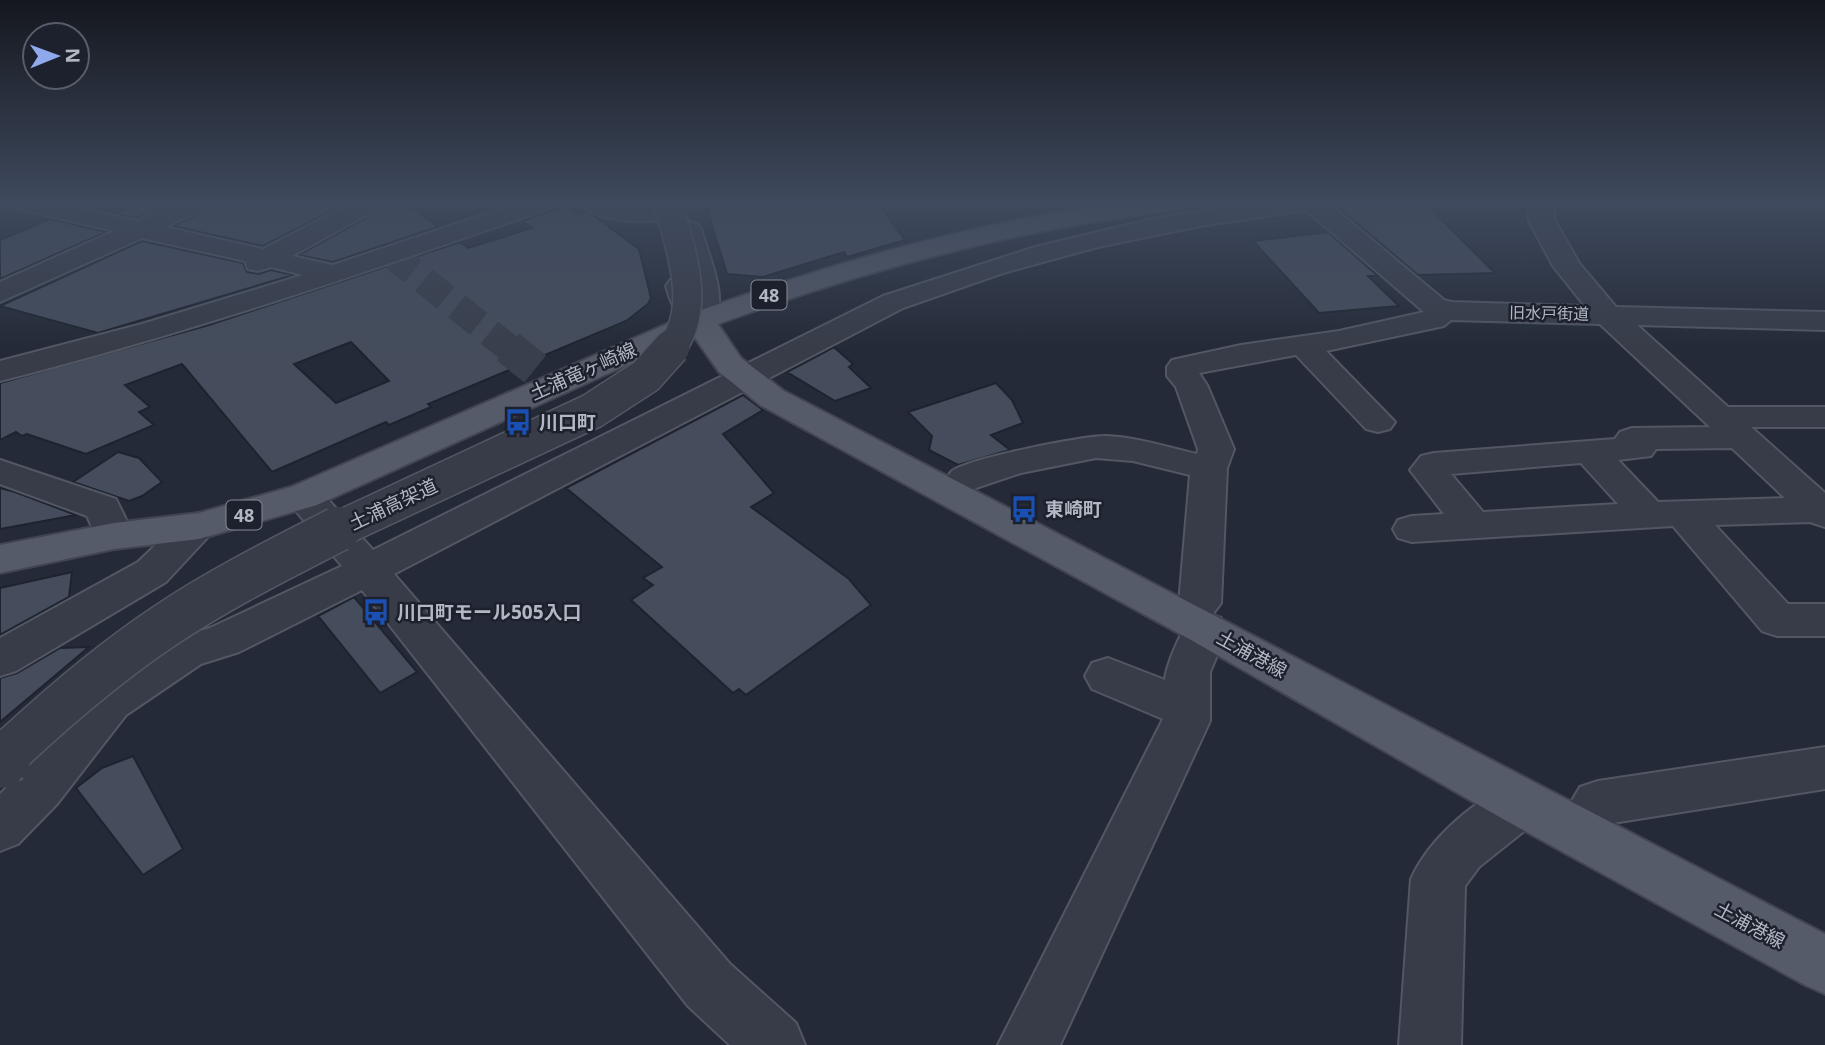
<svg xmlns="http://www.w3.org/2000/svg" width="1825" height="1045" viewBox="0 0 1825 1045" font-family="'Noto Sans','Noto Sans JP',sans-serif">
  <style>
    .building { fill: #454d5c; stroke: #1e232f; stroke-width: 2; fill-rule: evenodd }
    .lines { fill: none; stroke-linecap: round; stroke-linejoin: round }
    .minor-tunnel-far1 { stroke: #393f4c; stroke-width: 28; stroke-dasharray: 28 14; stroke-linecap: butt }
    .minor-tunnel { stroke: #393f4c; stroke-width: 35; stroke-dasharray: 35 18; stroke-linecap: butt }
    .minor-casing { stroke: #525763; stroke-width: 4 }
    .major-casing { stroke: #404551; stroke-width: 4 }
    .minor { fill: #373c48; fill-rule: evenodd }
    .major { fill: #555b68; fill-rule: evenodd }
    .minor-bridge-far3-casing { stroke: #525763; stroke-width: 31; stroke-linecap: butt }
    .minor-bridge-far2-casing { stroke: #525763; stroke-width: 38; stroke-linecap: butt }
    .minor-bridge-far1-casing { stroke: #525763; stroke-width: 47; stroke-linecap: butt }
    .minor-bridge-casing { stroke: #525763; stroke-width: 58; stroke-linecap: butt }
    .minor-bridge-far3 { stroke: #373c48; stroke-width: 28 }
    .minor-bridge-far2 { stroke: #373c48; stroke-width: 35 }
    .minor-bridge-far1 { stroke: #373c48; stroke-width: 44 }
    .minor-bridge { stroke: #373c48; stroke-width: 54 }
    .labels { text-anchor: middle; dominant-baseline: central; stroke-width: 5; stroke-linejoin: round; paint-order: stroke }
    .far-street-label { font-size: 16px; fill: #b2b7c4; stroke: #1c212d }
    .shield { fill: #1c212d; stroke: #858a97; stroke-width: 2 }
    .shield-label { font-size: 18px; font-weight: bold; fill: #b2b7c4 }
    .street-label { font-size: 19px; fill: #b2b7c4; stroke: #1c212d }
    .poi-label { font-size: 19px; font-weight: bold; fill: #b2b7c4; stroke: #1c212d; text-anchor: start }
  </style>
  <rect width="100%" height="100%" fill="#242a37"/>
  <path class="building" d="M 140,203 L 171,203 L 137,218 L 116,214 Z
    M 212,203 L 347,203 L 263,246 L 173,226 L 207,210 Z
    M 385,203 L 405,203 L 438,227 L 333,262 L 299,255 L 380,210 Z
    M 751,203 L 878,203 L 905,240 L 847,257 L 844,252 L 763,277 L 727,274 L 707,209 Z
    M 1333,203 L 1425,203 L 1495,273 L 1418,275 Z
    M 567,206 L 578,214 L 586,211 L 591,214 L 639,249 L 651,298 L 648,304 L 626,321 L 428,404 L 431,407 L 389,425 L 386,422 L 272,472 L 182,364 L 125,385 L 150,407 L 139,412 L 154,425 L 86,454 L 27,434 L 22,436 L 16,432 L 0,440 L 0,383 L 209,325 L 460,242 L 468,248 L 532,228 L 522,221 ZM 351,342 L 389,381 L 336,403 L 294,364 Z
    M 50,219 L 106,232 L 0,279 L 0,240 Z
    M 1328,232 L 1378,276 L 1368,276 L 1399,306 L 1319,313 L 1253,241 Z
    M 142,241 L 243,263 L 247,272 L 259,274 L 271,270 L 293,275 L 98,333 L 0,306 Z
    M 834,347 L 853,364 L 849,367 L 871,388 L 835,401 L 787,372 Z
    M 996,383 L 1012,400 L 1023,423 L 991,435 L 1010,450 L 958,465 L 929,450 L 932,436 L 908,412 Z
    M 743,395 L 763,410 L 723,434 L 774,493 L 751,507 L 849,579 L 871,605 L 746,695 L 739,689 L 733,693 L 631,600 L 653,585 L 643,578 L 662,567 L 566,488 Z
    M 118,452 L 139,458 L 162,482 L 142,496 L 129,501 L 73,482 Z
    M 0,488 L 15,492 L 76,515 L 0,529 Z
    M 72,572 L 69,597 L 0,635 L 0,588 Z
    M 354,597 L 417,672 L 380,693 L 318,616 Z
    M 89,647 L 0,722 L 0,678 L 17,673 L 60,648 Z
    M 133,756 L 183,849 L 143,875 L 76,788 L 102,768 Z"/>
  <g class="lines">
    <path class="minor-tunnel-far1" d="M 391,254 L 510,349"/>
    <path class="minor-tunnel" d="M 508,347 L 539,372"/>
    <defs>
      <path id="minor" d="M 12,203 L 56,203 L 137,221 L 177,203 L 209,203 L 206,208 L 165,227 L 263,249 L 352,203 L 382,203 L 379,208 L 292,256 L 333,265 L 518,203 L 554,203 L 551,208 C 369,271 187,334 0,381 L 0,361 L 142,324 L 303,275 L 271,267 L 258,271 L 248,269 L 245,261 L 142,238 L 0,302 L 0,282 L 114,231 L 15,208 Z
        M 582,203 L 660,205 L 669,208 L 673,213 L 669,218 C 648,224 594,223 582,203 Z
        M 1249,203 L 1328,203 L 1444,300 L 1452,302 L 1585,306 L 1553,266 L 1528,219 L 1530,203 L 1554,203 L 1554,219 L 1579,263 L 1616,307 L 1825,312 L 1825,330 L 1637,325 L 1728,407 L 1825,407 L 1825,427 L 1751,427 L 1825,493 L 1825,527 L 1810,522 L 1715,525 L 1788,604 L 1825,604 L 1825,636 L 1777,636 L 1762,631 L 1673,526 L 1412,542 L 1398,538 L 1393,529 L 1398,520 L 1412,516 L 1444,514 L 1410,470 L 1421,456 L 1434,453 L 1615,439 L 1620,432 L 1632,428 L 1710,427 L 1600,324 L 1451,320 L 1444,326 L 1326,351 L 1395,422 L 1390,429 L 1378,432 L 1366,429 L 1296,355 L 1199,373 L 1207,385 L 1234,449 L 1227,468 L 1221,603 L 1212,615 L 1221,618 L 1228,629 L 1210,672 L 1210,721 L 1060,1045 L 998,1045 L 1162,721 L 1163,719 L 1092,689 L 1085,676 L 1092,663 L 1108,658 L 1165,680 C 1166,666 1183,624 1194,617 L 1185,614 L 1179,603 L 1190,475 L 1133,461 L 1096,458 L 1021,473 L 964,492 L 951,488 L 946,480 C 947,478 950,473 952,471 C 970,458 1082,436 1106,436 C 1136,437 1167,447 1197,454 L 1198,449 L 1176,387 L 1167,376 L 1167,367 L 1172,360 L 1241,345 L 1339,331 L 1424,312 L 1306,210 L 1200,226 L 1098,247 L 1003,273 L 903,308 L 394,574 L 730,964 L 796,1023 L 805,1045 L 730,1045 L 688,1006 L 362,590 L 239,652 L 201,664 L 126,715 L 57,804 L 18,844 L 0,851 L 0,794 L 21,774 L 94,689 L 169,640 L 210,628 L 342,566 L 291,505 L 285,496 L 291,487 L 304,484 L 317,487 L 373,550 L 883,296 L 1035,247 L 1148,220 ZM 1732,448 L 1785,498 L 1658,502 L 1618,460 L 1651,456 L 1656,449 ZM 1581,463 L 1618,504 L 1483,512 L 1451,474 Z
        M 688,221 L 697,224 L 701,229 C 709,258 730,299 712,326 C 684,333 672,309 666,286 L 670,280 L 687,279 L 675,229 L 679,224 Z
        M 0,460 L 116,499 L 134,536 L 128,545 L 114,549 L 100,545 L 87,516 L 0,484 Z
        M 199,513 L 213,517 L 218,526 L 166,582 L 16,671 L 0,676 L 0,638 L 138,562 L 185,517 Z
        M 1825,747 L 1825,789 L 1613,823 L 1597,850 L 1579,856 L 1561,850 L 1553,833 L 1580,787 L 1598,781 Z
        M 1521,781 L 1539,787 L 1546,803 L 1539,819 L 1479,867 L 1465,886 L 1461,1045 L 1399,1045 L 1411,879 C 1430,837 1478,796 1521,781 Z"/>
      <path id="major" d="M 1115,203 L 1185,203 L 1182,208 L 1173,210 C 1016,230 866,269 718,324 L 741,358 L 784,391 L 1825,934 L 1825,994 L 1805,985 L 1503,819 L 1191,640 L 760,405 L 719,372 L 693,335 L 317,505 L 199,539 L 114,549 L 0,573 L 0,545 L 114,523 L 199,513 L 291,487 L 690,314 C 829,264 969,224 1115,203 Z"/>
    </defs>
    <use href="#minor" class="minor-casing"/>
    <use href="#major" class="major-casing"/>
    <use href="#minor" class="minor"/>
    <use href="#major" class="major"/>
    <defs>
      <path id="minor-bridge-far3" d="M 668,203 C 680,249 703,306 671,349"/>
      <path id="minor-bridge-far2" d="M 335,531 L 592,411 L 646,376 L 672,347"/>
      <path id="minor-bridge-far1" d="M 1,760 C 53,711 107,664 166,625 C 221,588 280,559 338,529"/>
      <path id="minor-bridge" d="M 0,761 L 3,758"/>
    </defs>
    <use href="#minor-bridge-far3" class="minor-bridge-far3-casing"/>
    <use href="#minor-bridge-far2" class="minor-bridge-far2-casing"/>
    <use href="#minor-bridge-far1" class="minor-bridge-far1-casing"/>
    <use href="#minor-bridge" class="minor-bridge-casing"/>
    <use href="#minor-bridge-far3" class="minor-bridge-far3"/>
    <use href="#minor-bridge-far2" class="minor-bridge-far2"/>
    <use href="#minor-bridge-far1" class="minor-bridge-far1"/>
    <use href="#minor-bridge" class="minor-bridge"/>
  </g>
  <linearGradient id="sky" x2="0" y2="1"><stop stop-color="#14171e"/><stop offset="0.58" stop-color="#3f4a5e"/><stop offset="1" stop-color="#3f4a5e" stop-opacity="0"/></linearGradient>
  <rect width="1825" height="349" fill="url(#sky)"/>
  <defs>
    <symbol id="bus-bare" viewBox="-9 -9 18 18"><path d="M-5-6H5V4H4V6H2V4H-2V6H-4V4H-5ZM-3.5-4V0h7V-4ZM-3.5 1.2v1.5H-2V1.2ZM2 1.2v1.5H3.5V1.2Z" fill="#1a4fb4" stroke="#1c212d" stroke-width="2.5" paint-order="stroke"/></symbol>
  </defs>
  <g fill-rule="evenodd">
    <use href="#bus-bare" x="499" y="403" width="38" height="38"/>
    <use href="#bus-bare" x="1005" y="490" width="38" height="38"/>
    <use href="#bus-bare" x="357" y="593" width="38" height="38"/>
  </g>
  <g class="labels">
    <g class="far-street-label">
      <text transform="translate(1549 313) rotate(1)">旧水戸街道</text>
    </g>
    <g class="shield">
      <rect x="751.5" y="280.5" width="35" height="29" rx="5"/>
      <rect x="226.5" y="500.5" width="35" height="29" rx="5"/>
    </g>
    <g class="shield-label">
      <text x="769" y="295">48</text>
      <text x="244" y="515">48</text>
    </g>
    <g class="street-label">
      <text transform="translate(583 371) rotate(-24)">土浦竜ヶ崎線</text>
      <text transform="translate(393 504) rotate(-25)">土浦高架道</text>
      <text transform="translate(1252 654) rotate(29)">土浦港線</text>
      <text transform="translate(1750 925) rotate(28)">土浦港線</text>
    </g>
    <g class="poi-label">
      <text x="539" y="422">川口町</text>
      <text x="1045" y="509">東崎町</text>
      <text x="397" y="612">川口町モール505入口</text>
    </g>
  </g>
  <g transform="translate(56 56) rotate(89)"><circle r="33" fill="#1c212d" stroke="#585d69" stroke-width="2"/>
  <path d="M0-5L12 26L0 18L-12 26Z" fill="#8fa9ec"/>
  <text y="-10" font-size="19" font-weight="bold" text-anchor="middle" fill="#b2b7c4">N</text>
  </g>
</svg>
